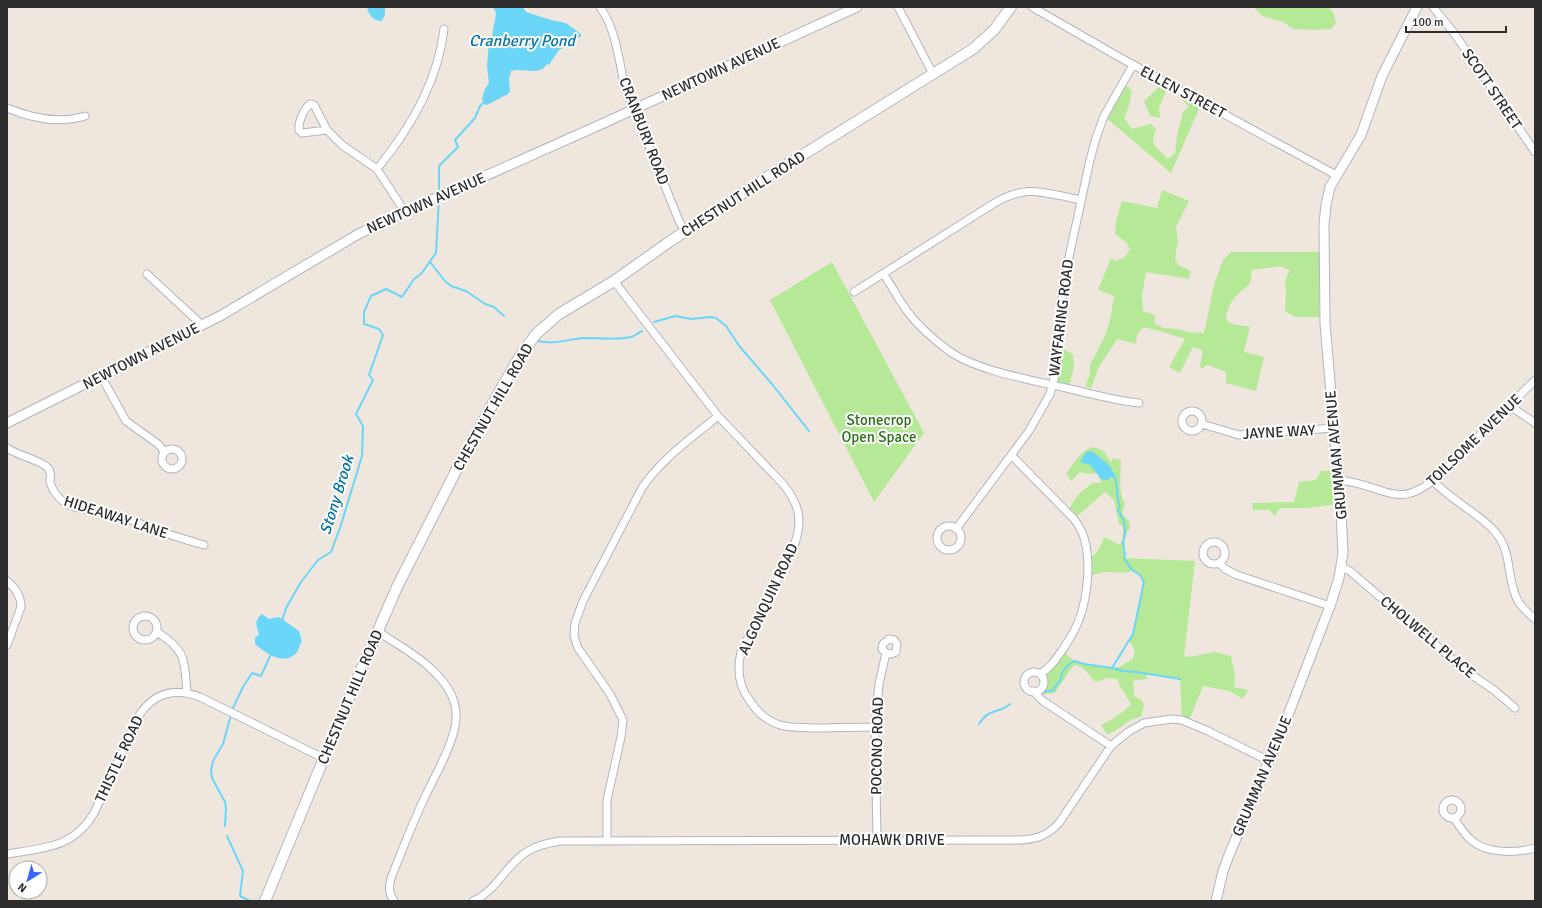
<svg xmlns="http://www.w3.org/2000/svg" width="1542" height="908" viewBox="0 0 1542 908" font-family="Signika,sans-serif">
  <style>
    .green { fill: #b5e997 }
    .water { fill: #6bd6f7 }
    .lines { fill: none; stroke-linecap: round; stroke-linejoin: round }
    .stream { stroke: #6bd6f7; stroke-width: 2 }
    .minor-casing { stroke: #b2b5c1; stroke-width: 9 }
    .tertiary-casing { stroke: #b2b5c1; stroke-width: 11 }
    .secondary-casing { stroke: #b2b5c1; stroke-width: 12 }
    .minor { stroke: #fff; stroke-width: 7 }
    .tertiary { stroke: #fff; stroke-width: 9 }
    .secondary { stroke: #fff; stroke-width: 10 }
    .labels { text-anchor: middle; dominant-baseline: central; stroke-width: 4; stroke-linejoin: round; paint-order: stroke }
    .street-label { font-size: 15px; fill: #2d2d2d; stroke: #fff }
    .park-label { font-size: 15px; fill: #2b7115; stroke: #fff }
    .water-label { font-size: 16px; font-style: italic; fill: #0475a9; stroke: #fff }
  </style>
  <rect width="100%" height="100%" fill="#efe7de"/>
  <path class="green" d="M 1254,7 L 1329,7 L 1334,14 L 1336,23 L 1331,29 L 1316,30 L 1293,29 L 1283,22 L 1262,16 Z
    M 1161,80 L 1169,84 L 1159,108 L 1160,118 L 1150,116 L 1144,101 L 1159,87 Z
    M 1123,82 L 1132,91 L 1129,106 L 1124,118 L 1132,129 L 1151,124 L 1156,129 L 1153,139 L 1154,145 L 1168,159 L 1175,153 L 1177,136 L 1183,112 L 1189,107 L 1180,97 L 1183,92 L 1202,102 L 1171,173 L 1104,116 Z
    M 1162,190 L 1189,201 L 1176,227 L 1178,241 L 1175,257 L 1178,265 L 1191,271 L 1189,279 L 1146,272 L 1142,296 L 1143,311 L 1155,315 L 1154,323 L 1163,328 L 1177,329 L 1189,332 L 1204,333 L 1214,285 L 1223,260 L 1231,252 L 1319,252 L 1319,317 L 1295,317 L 1285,311 L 1286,291 L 1285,281 L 1290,270 L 1280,266 L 1252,270 L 1250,284 C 1236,295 1228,301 1226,320 L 1232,324 L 1250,327 L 1244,352 L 1264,357 L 1256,391 L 1226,383 L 1226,372 L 1207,365 L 1201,369 L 1200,366 L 1203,351 L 1193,347 L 1180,373 L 1169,367 L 1185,339 L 1160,331 L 1143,327 L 1137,335 L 1136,344 L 1117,339 L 1099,367 L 1091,388 L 1085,387 L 1090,374 L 1090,365 L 1105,336 L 1110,320 L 1114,296 L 1098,290 L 1111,258 L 1116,261 L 1125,257 L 1130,249 L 1126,242 L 1115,234 L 1116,221 L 1122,201 L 1157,208 Z
    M 832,262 L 924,433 L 874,502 L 770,300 Z
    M 1056,346 L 1073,354 L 1074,366 L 1069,388 L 1053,385 Z
    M 1094,447 L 1104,451 L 1111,463 L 1113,458 L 1121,460 C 1121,470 1118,495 1125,503 L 1122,514 L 1129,521 L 1130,528 C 1120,540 1127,545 1124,558 L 1195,561 L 1184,656 L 1190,657 L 1214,652 L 1231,656 L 1235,675 L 1234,687 L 1248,690 L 1243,699 L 1229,691 L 1203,686 L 1188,723 L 1182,720 L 1180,679 L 1146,674 L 1147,679 L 1133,681 L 1134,696 L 1142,700 L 1144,706 L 1141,717 C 1127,718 1120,731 1107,734 L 1101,725 C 1110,721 1125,712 1131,704 L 1118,683 L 1118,679 L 1107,678 L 1096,682 C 1088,676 1087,667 1075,665 L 1070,670 L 1055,693 L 1043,694 L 1043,701 L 1036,691 C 1044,688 1045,681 1040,674 L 1062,650 L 1074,661 L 1095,666 L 1112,668 L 1119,667 L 1133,659 L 1135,651 L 1129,641 L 1133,634 L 1142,591 L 1143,578 L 1140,575 L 1132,571 C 1124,574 1116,572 1107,572 C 1100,572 1093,575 1088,577 L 1087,558 C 1097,556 1101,546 1104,537 L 1120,545 L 1123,538 L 1123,526 L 1119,524 L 1114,500 L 1105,492 L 1074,519 L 1067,512 L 1078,495 L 1092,483 L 1101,483 L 1100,476 L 1096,473 L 1088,474 L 1080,472 L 1071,481 L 1066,474 C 1073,465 1082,448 1094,447 Z
    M 1338,470 L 1337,504 L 1306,508 L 1280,508 L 1275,516 L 1269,510 L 1253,510 L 1252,503 L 1294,502 L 1299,482 L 1316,480 L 1321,471 Z"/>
  <path class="water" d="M 367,7 L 385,7 L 385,14 L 382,21 C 374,22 368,14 367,7 Z
    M 493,7 L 523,7 L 526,12 L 551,20 L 566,23 L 581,34 L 581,37 L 571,40 L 569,45 L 559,50 L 549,65 L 547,64 C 539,77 523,67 511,71 L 509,79 L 510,91 L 508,94 L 487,105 L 484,104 L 482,100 L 484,91 L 489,83 L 487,66 L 489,43 L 492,41 C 492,31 495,23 496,13 Z
    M 1092,451 L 1109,465 L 1117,479 L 1112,477 L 1107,480 L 1100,479 C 1099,475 1093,469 1090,465 L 1080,462 L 1086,452 Z
    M 262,614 L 269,619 L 279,617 L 299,631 L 302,641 C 300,644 299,649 297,652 C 285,667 265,653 255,644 L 255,638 L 259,634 C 256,625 254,621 262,614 Z"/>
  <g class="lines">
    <path class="stream" d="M 439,193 L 439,166 L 458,147 L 455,140 L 475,118 L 480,106 L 484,102
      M 430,262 L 445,281 L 451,286 L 466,291 L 485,304 L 494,307 L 504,316
      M 654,322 L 675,316 L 691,319 L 710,317 L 716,318 L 726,326 L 740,347 L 772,384 L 809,431
      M 535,340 C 552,346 568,339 584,338 C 599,338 616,340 631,337 C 635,336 638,333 642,331
      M 282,621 L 286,608 L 301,582 L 318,560 L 331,552 L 340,528 L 362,456 L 363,426 L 356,414 L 373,380 L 369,375 L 383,335 L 379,329 L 364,324 L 364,312 L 371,296 L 386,289 L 402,297 L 414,279 L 421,274 L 436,253 L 439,199
      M 1113,668 L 1123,671 L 1136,672 L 1180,679
      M 1044,692 L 1054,690 C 1055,685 1056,685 1059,682 C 1062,679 1060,679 1061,676 C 1063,669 1069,664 1074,661 L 1084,664 L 1112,668 L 1133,634 L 1144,582 L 1140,575 L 1132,570 L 1124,558 L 1125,556 L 1123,543 L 1125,534 L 1124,521 L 1118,510 L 1120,507 C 1116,498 1118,487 1115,477
      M 232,710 L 243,687 L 252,673 L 261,676 L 271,654
      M 979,724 C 990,707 997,715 1010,704
      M 225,826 L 226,808 L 225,802 L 212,778 L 211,770 L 213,761 L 223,744 L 231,715
      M 227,836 L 243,871 L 240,896 L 250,901"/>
    <defs>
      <path id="minor" d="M 600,7 C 615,28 619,58 624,84 L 679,221 L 685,231
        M 898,7 L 933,74
        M 1032,7 L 1119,57 L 1336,175
        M 1433,7 L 1454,33 L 1535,152
        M 7,108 C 31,118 59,124 85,116
        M 327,130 L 314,105 L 310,104 C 304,109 298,122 299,130 L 302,133 L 327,130 L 342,145 L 377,169 L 405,212
        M 377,169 C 410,129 438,82 444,29
        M 147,274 L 202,325
        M 884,275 C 892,286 898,299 907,311 C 918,326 933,339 949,351 C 977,371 1036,381 1070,389 C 1093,394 1116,401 1139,403
        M 614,281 L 718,416 L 783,484 C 799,504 803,519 795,543 L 741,652 C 737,669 739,687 750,701 C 757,712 767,721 780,725 C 790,728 801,727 811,728 C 832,728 854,727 875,727
        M 854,292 L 993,204 C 1027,183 1044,193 1081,200
        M 101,376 L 126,421 L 158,444 L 164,451
        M 1510,406 L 1535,423
        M1182 421a10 10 0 1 1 20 0a10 10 0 1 1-20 0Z
        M 1202,424 L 1239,435 L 1334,428
        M 7,448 C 18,456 41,460 48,468 C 52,473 50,477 50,482 C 52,490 58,498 64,502 C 79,512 100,510 117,515 C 132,520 147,527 163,532 C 176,537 190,541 204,545
        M162 459a10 10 0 1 1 20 0a10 10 0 1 1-20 0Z
        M 1011,455 L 1074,519 C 1077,523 1080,528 1082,532 C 1092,556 1088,596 1079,620 C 1075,631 1069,640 1063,649 C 1056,659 1050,668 1040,674
        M 1339,480 C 1391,486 1398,515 1446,469 L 1535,380
        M 1433,481 C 1445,493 1458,502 1472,512 C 1481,519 1492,526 1499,537 C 1512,556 1507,582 1518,601 C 1522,608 1529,614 1535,619
        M937 538a12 12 0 1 1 24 0a12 12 0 1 1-24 0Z
        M 956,529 L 1029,431 L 1050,394 L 1055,375 L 1064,280 L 1090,160 L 1096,138 L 1104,116 L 1133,65
        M1203 553a11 11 0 1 1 22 0a11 11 0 1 1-22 0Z
        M 1219,563 L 1225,569 L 1237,575 L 1330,606
        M 1341,567 L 1350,571 L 1466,671 L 1494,690 L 1515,708
        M 7,581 C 16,588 21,596 21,607 L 7,645
        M133 628a12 12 0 1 1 24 0a12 12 0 1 1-24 0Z
        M 377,631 C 404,649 438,666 452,696 C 456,705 457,717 455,726 C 451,749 434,777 424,799 C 412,824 402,851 391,878 C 389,887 388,893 394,901
        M 157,632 C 187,651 184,660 187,692
        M1024 682a10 10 0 1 1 20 0a10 10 0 1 1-20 0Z
        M 1033,691 L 1043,701 L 1111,746
        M1443 809a9 9 0 1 1 18 0a9 9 0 1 1-18 0Z
        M 1454,818 C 1459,826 1464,834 1471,840 C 1486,854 1516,853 1535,848
        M 877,839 L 875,727 L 879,684 L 886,653 L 882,649 L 883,644 L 889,639 L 894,640 L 897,644 L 896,652 L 891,654 L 886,653
        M 607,840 L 607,800 L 621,737 L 623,720 L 610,694 L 578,648 L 574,636 L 575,623 L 583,601 L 642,488 C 661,459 692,438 718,416
        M 7,854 C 43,848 74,848 94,813 L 140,714 C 155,692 176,688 200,697 L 323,758
        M 473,901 C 497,891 506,864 528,851 C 538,845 548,843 560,841 L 1021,840 C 1038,839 1048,835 1059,823 L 1111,746 L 1128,732 L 1144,723 L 1172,719 L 1182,720 L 1208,731 L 1269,761"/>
      <path id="tertiary" d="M 7,423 L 220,316 L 355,236 L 382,222 L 604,123 L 857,7
        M 1216,901 L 1223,871 L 1229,855 L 1285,723 L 1330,606 L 1339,578 L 1343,553 L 1341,512 L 1325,323 L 1324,224 L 1326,205 L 1330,187 L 1361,135 L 1382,76 L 1417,7"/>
      <path id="secondary" d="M 265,901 L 345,707 L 397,587 L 459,465 L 501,389 L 520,356 L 536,334 L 559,314 L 614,281 L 669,242 L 772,174 L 973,49 L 994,30 L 1011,7"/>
    </defs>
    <use href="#minor" class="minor-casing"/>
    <use href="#tertiary" class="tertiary-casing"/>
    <use href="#secondary" class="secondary-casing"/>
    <use href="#minor" class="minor"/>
    <use href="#tertiary" class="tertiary"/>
    <use href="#secondary" class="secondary"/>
  </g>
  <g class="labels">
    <g class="street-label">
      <text transform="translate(721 69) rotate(-25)">NEWTOWN AVENUE</text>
      <text transform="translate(1492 89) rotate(56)">SCOTT STREET</text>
      <text transform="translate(1183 92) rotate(28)">ELLEN STREET</text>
      <text transform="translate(644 131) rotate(69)">CRANBURY ROAD</text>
      <text transform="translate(743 194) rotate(-33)">CHESTNUT HILL ROAD</text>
      <text transform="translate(426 203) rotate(-24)">NEWTOWN AVENUE</text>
      <text transform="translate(1061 318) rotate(-83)">WAYFARING ROAD</text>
      <text transform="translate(141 356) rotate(-27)">NEWTOWN AVENUE</text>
      <text transform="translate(493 407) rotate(-60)">CHESTNUT HILL ROAD</text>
      <text transform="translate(1279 432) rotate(-3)">JAYNE WAY</text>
      <text transform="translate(1474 440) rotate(-44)">TOILSOME AVENUE</text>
      <text transform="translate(1336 455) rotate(-95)">GRUMMAN AVENUE</text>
      <text transform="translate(116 517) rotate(18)">HIDEAWAY LANE</text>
      <text transform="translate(768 599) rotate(-65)">ALGONQUIN ROAD</text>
      <text transform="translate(1428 637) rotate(40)">CHOLWELL PLACE</text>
      <text transform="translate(350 697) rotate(-67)">CHESTNUT HILL ROAD</text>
      <text transform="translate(877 746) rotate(-89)">POCONO ROAD</text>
      <text transform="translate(119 759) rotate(-65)">THISTLE ROAD</text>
      <text transform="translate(1262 776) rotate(-67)">GRUMMAN AVENUE</text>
      <text x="892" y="840">MOHAWK DRIVE</text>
    </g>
    <g class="park-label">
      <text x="879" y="420">Stonecrop<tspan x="879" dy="17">Open Space</tspan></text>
    </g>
    <g class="water-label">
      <text x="522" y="41">Cranberry Pond</text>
      <text transform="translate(337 495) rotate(-73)">Stony Brook</text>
    </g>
  </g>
  <rect width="1542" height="908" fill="none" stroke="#2d2d2d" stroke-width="16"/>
  <g transform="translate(28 880) rotate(217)"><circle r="19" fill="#ffffff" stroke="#ababab"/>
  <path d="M0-3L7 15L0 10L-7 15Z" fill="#3b65ff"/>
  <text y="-6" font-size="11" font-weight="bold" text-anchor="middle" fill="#2d2d2d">N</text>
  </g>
  <path d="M1406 26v6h100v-6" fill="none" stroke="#2d2d2d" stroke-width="2"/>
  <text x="1412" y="26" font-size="12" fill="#2d2d2d" stroke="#ffffff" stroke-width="3" paint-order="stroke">100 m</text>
</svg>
